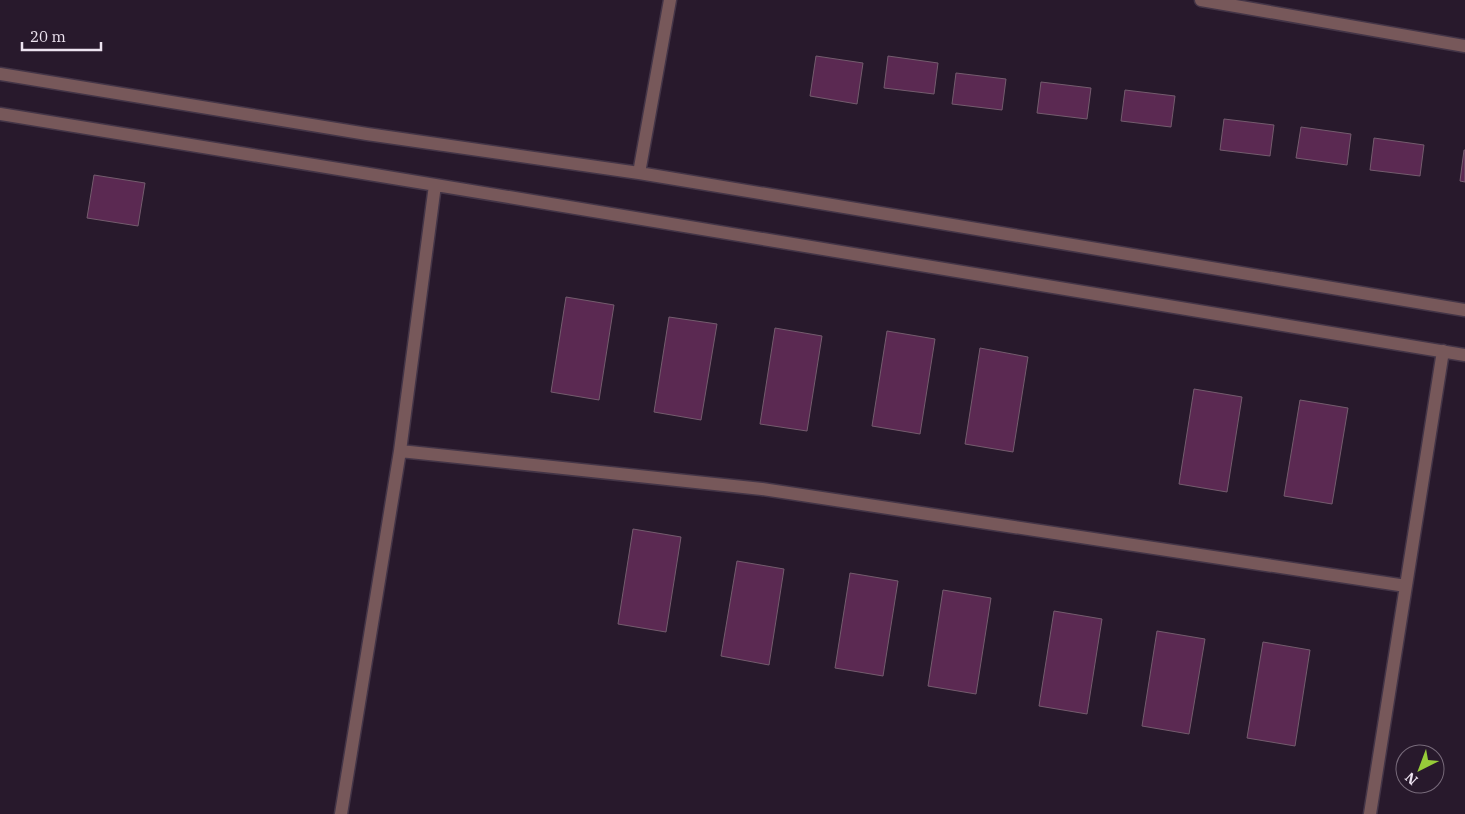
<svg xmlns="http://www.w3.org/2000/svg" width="1465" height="814" viewBox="0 0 1465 814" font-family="'IBM Plex Serif',serif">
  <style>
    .building { fill: #5b2952; stroke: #745c6e }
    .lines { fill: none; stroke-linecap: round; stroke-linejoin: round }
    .street-casing { stroke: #443547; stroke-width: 15 }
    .street { stroke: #77585a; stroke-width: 12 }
  </style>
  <rect width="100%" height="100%" fill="#28192c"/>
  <path class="building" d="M 816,56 L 863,63 L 857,104 L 810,96 Z
    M 888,56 L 938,63 L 934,94 L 884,88 Z
    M 956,73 L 1006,79 L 1002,110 L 952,104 Z
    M 1041,82 L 1091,88 L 1087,119 L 1037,113 Z
    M 1125,90 L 1175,96 L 1171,127 L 1121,121 Z
    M 1224,119 L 1274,125 L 1270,156 L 1220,150 Z
    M 1301,127 L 1351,134 L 1347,165 L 1296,158 Z
    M 1374,138 L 1424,145 L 1420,176 L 1370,170 Z
    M 1464,150 L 1465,150 L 1465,182 L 1460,181 Z
    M 94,175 L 145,183 L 138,226 L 87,218 Z
    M 566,297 L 614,305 L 599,400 L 551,392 Z
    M 669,317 L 717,324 L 701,420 L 654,412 Z
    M 775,328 L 822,336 L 807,431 L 760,424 Z
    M 887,331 L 935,339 L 920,434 L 872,426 Z
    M 980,348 L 1028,357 L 1013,452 L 965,444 Z
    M 1194,389 L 1242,397 L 1227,492 L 1179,484 Z
    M 1300,400 L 1348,408 L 1332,504 L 1284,496 Z
    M 633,529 L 681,537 L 666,632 L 618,624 Z
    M 737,561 L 784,569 L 769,665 L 721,656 Z
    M 850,573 L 898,581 L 883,676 L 835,668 Z
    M 943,590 L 991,598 L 976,694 L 928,686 Z
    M 1054,611 L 1102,619 L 1087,714 L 1039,706 Z
    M 1157,631 L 1205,639 L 1189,734 L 1142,726 Z
    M 1263,642 L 1310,650 L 1295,746 L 1247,738 Z"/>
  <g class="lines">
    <defs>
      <path id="street" d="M 1201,0 L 1465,46
        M 0,74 L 367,134 L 639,173 L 1465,310
        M 0,114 L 363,173 L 1465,355
        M 639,173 L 670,0
        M 400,451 L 762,489 L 1406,586
        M 341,814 L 400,451 L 435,185
        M 1370,814 L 1443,351"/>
    </defs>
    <use href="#street" class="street-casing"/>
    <use href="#street" class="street"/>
  </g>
  <g transform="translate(1420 769) rotate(222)"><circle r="24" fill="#28192c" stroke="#776a7a"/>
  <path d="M0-4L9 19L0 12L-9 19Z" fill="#97cc39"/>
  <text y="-8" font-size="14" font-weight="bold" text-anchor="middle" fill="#ede3f0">N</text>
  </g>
  <path d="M22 42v8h79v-8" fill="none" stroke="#ede3f0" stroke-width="2.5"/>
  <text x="30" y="42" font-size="15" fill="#ede3f0" stroke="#28192c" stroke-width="4" paint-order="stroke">20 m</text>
</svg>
